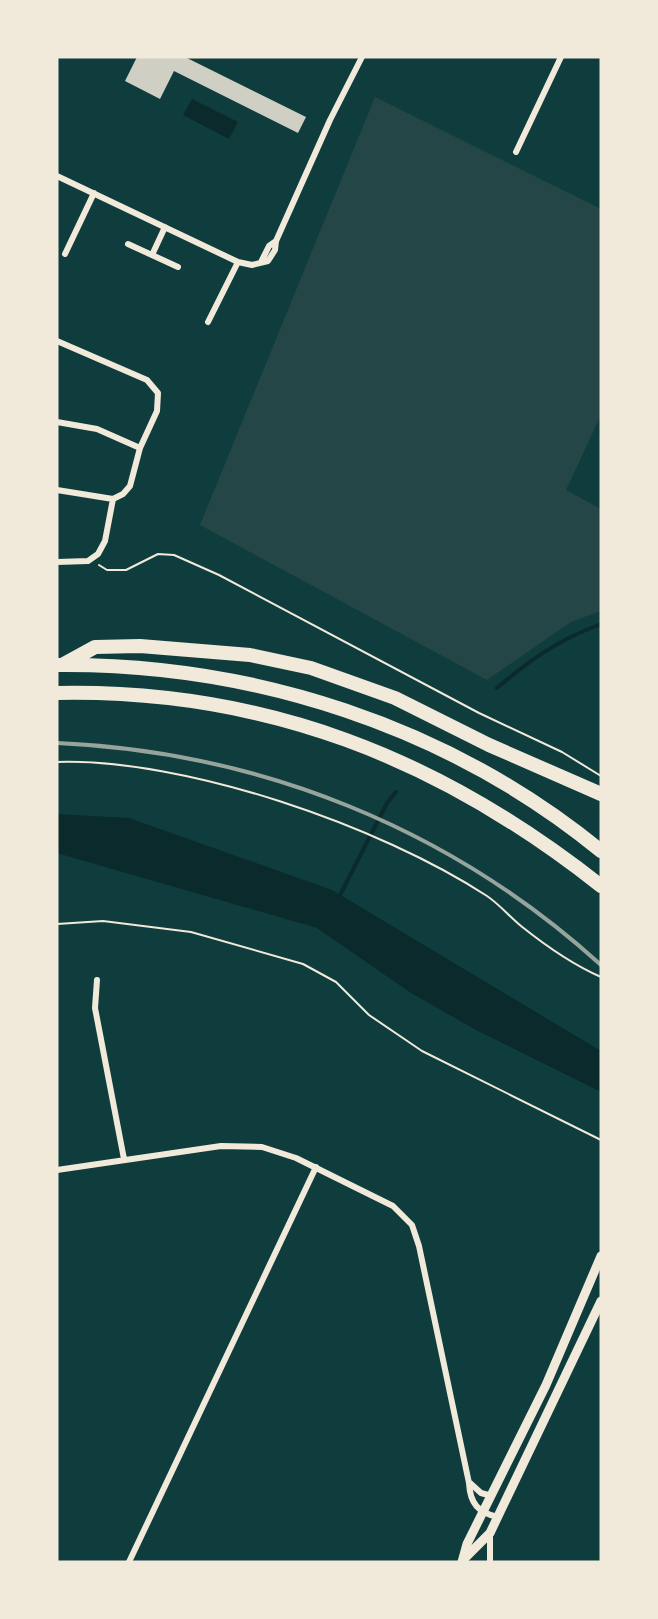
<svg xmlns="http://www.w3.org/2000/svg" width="658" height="1619" viewBox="0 0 658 1619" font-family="Manrope,sans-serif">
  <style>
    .green { fill: #244646 }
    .water { fill: #0a2a2b }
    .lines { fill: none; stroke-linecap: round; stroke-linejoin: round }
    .stream { stroke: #0a2a2b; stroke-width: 4 }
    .building { fill: #cfcfc3 }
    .path { stroke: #f1e9da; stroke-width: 2 }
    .minor { stroke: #f1e9da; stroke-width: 6 }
    .tertiary { stroke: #f1e9da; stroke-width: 9 }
    .motorway { stroke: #f1e9da; stroke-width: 14 }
    .rail { stroke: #97a49c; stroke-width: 4 }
  </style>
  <rect width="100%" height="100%" fill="#0f3d3e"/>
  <path class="green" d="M 375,97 L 601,209 L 601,415 L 566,490 L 601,509 L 601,611 L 571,622 L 487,680 L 200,525 Z"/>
  <path class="water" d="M 192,99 L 238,122 L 229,139 L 183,115 Z
    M 57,814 L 129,818 L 332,890 L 601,1051 L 601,1092 L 476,1030 L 411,993 L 317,928 L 57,853 Z"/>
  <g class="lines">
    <path class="stream" d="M 497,688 C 531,659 558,640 601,624
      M 338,899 L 387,803 L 396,792"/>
  </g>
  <path class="building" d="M 137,57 L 185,57 L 306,117 L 298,133 L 174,71 L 160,99 L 125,81 Z"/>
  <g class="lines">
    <path class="path" d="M 99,565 L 107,570 L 126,570 L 158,554 L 174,555 L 219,575 L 479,713 L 562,752 L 601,776
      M 57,762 C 185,758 380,826 487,896 C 499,904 509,916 521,926 C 546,946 571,964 601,977
      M 57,924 L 103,921 L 191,932 L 303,964 L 336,982 L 369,1015 L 422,1051 L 601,1140
      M 57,1348 L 57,1349"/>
    <path class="minor" d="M 516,152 L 561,57
      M 57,176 L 238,262 L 252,265 L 268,261 L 275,250 L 276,241 L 330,120 L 362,57
      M 128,244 L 178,267
      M 65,254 L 94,193
      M 152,255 L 165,227
      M 261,262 L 269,246 L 276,241
      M 208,322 L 238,262
      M 57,341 L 147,380 L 158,393 L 157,411 L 140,448 L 130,486 L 123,494 L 113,499 L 105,541 L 98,554 L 88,561 L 57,562
      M 57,422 L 97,429 L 140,448
      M 57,490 L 113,499
      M 97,980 L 95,1008 L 124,1159
      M 57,1170 L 221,1146 L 262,1147 L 296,1158 L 393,1206 L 412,1225 L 419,1246 L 469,1483 C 470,1503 478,1513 498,1517
      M 470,1483 L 481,1493 L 492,1496
      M 490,1533 L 490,1562
      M 129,1562 L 316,1167"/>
    <path class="tertiary" d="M 463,1560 L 490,1533 L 601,1301
      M 462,1562 L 467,1544 L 546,1385 L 601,1256"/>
    <path class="motorway" d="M 64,664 L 95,647 L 140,646 L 250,655 L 311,668 L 395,698 L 489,745 L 601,794
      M 57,665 C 253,663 448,726 601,851
      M 57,693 C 265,689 439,758 601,886"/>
    <path class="rail" d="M 57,743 C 260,752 450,828 601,965"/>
  </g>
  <rect width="658" height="1619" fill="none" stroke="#f1e9da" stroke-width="117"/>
</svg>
